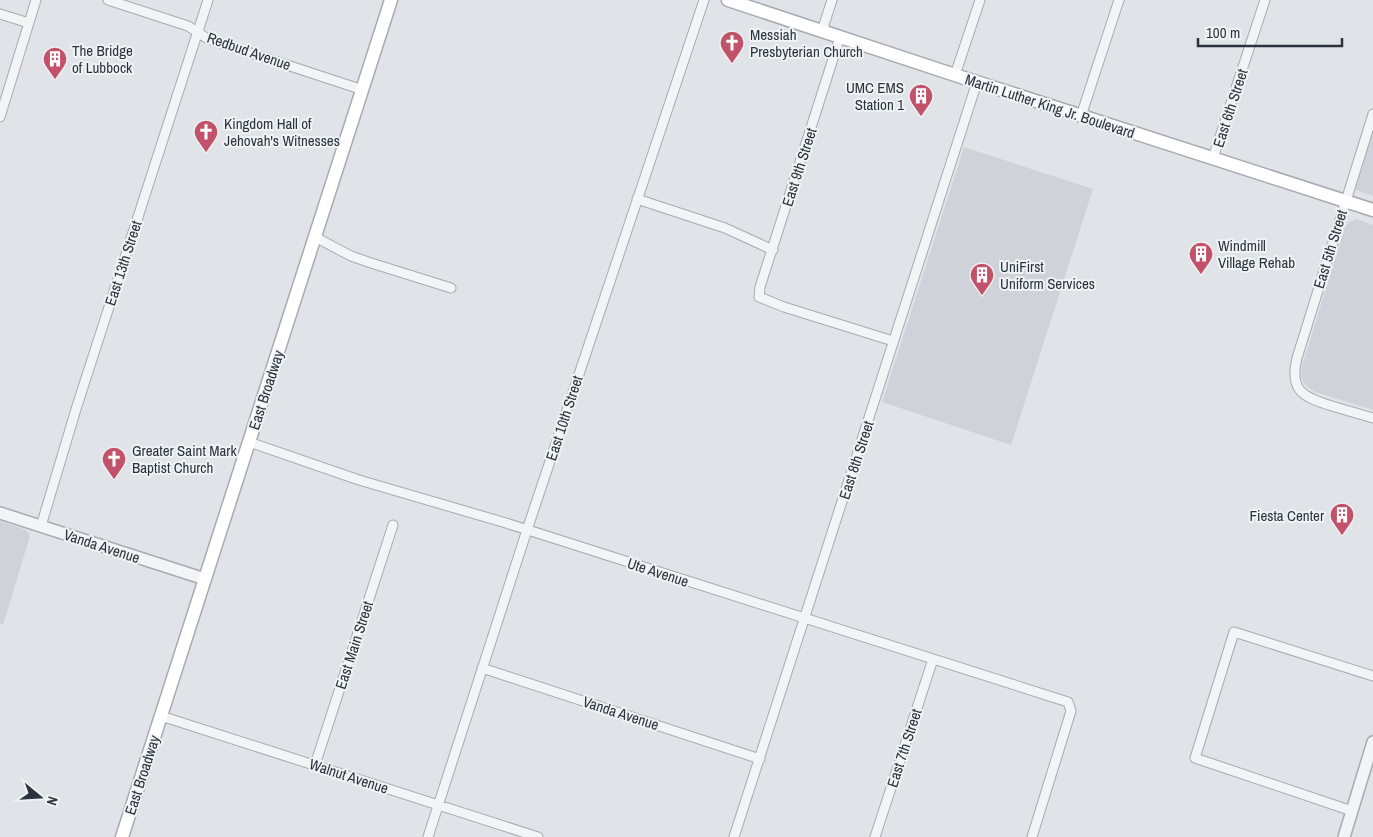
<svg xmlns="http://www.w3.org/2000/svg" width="1373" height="837" viewBox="0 0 1373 837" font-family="'Archivo Narrow',sans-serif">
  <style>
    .built { fill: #cfd3d9 }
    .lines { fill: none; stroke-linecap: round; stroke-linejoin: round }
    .minor-casing { stroke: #a6abb2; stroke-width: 11 }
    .tertiary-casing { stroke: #a6abb2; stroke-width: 14 }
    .secondary-casing { stroke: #a6abb2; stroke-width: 15 }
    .minor { stroke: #f3f4f6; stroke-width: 9 }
    .tertiary { stroke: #f3f4f6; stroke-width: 11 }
    .secondary { stroke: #fff; stroke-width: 12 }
    .labels { text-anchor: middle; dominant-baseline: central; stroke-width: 4; stroke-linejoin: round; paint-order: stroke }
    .poi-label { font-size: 15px; fill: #2b333e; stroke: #f0f3f5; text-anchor: start }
    .street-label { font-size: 15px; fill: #2b333e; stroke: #f0f3f5 }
  </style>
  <rect width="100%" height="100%" fill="#e0e4e8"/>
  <path class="built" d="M 1373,132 L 1373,196 L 1353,189 Z
    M 964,147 L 1093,189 L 1011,445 L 882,402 Z
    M 1357,219 L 1373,225 L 1373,410 L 1315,392 L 1305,385 L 1301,376 L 1302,366 L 1345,227 L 1349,222 Z
    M 0,521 L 26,530 L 30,536 L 3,625 L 0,623 Z"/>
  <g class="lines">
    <defs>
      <path id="minor" d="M 108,0 L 188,26 L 208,39 L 363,90
        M 0,14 L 29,23
        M 822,31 L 832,0
        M 840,37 L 760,287 L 759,297 L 784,307 L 893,341
        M 955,75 L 980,0
        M 1373,114 L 1297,358 C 1289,391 1303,397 1332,406 C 1345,410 1359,414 1373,418
        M 1081,116 L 1119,0
        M 0,117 L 36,0
        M 1213,158 L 1265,0
        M 637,199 L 725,228 L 773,250
        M 315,237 L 351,256 L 371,263 L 451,288
        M 249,442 L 359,480 L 506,523 L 1068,702 L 1071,711 L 1032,837
        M 41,526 L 77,406 L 208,0
        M 482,668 L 760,759
        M 161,716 L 538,837
        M 315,765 L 393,525
        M 1352,811 L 1195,758 L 1234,632 L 1373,676
        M 428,837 L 527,530 L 704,0
        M 734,837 L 977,82
        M 875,837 L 933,659"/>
      <path id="tertiary" d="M 0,513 L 205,579
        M 1344,837 L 1373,742"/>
      <path id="secondary" d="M 728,0 L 955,75 L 1373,210
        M 122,837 L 391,0"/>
    </defs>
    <use href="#minor" class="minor-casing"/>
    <use href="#tertiary" class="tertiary-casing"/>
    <use href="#secondary" class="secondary-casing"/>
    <use href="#minor" class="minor"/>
    <use href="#tertiary" class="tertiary"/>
    <use href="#secondary" class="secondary"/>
  </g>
  <defs>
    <symbol id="church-pin" viewBox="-11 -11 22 30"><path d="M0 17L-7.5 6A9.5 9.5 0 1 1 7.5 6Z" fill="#c1526a" stroke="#f0f3f5"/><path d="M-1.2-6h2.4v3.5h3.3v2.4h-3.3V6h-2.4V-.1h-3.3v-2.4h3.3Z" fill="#fff"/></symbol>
    <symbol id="building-pin" viewBox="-11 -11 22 30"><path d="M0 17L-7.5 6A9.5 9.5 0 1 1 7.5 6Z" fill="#c1526a" stroke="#f0f3f5"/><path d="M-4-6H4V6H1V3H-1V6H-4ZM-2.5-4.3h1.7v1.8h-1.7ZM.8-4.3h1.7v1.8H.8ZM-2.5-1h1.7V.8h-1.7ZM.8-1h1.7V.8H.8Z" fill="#fff"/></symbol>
  </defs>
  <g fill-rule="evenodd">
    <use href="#church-pin" x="718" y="29" width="28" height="38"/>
    <use href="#building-pin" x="41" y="45" width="28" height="38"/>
    <use href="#building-pin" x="907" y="82" width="28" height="38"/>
    <use href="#church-pin" x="192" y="118" width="28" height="38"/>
    <use href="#building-pin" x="1187" y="240" width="28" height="38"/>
    <use href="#building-pin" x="968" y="261" width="28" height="38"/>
    <use href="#church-pin" x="100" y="445" width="28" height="38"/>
    <use href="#building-pin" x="1328" y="501" width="28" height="38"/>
  </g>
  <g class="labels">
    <g class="poi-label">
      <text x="750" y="34">Messiah<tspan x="750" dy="17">Presbyterian Church</tspan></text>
      <text x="72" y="50">The Bridge<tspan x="72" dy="17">of Lubbock</tspan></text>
      <text x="904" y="87" text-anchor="end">UMC EMS<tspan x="904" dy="17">Station 1</tspan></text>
      <text x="224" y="123">Kingdom Hall of<tspan x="224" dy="17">Jehovah's Witnesses</tspan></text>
      <text x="1218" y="245">Windmill<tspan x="1218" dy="17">Village Rehab</tspan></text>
      <text x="1000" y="266">UniFirst<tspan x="1000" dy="17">Uniform Services</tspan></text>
      <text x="132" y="450">Greater Saint Mark<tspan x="132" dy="17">Baptist Church</tspan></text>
      <text x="1324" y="515" text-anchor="end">Fiesta Center</text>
    </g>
    <g class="street-label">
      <text transform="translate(249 51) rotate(19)">Redbud Avenue</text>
      <text transform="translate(1050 106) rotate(18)">Martin Luther King Jr. Boulevard</text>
      <text transform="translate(1230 108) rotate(-72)">East 6th Street</text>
      <text transform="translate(799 167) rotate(-72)">East 9th Street</text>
      <text transform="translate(1330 249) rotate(-73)">East 5th Street</text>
      <text transform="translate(123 263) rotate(-72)">East 13th Street</text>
      <text transform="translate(266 390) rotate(-72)">East Broadway</text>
      <text transform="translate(564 418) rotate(-72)">East 10th Street</text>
      <text transform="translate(856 460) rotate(-72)">East 8th Street</text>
      <text transform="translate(102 546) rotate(18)">Vanda Avenue</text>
      <text transform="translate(658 572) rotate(18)">Ute Avenue</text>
      <text transform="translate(354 645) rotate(-72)">East Main Street</text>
      <text transform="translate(621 713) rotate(18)">Vanda Avenue</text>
      <text transform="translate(904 748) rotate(-72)">East 7th Street</text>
      <text transform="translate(142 775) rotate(-72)">East Broadway</text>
      <text transform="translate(349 776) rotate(18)">Walnut Avenue</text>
    </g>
  </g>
  <g transform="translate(40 797) rotate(108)" stroke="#f0f3f5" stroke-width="4" paint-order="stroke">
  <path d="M0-4L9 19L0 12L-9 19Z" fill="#2b333e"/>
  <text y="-8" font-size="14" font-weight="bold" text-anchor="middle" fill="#2b333e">N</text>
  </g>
  <path d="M1198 38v8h144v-8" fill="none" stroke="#2b333e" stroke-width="2.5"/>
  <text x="1206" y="38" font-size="15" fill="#2b333e" stroke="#f0f3f5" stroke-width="4" paint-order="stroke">100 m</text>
</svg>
